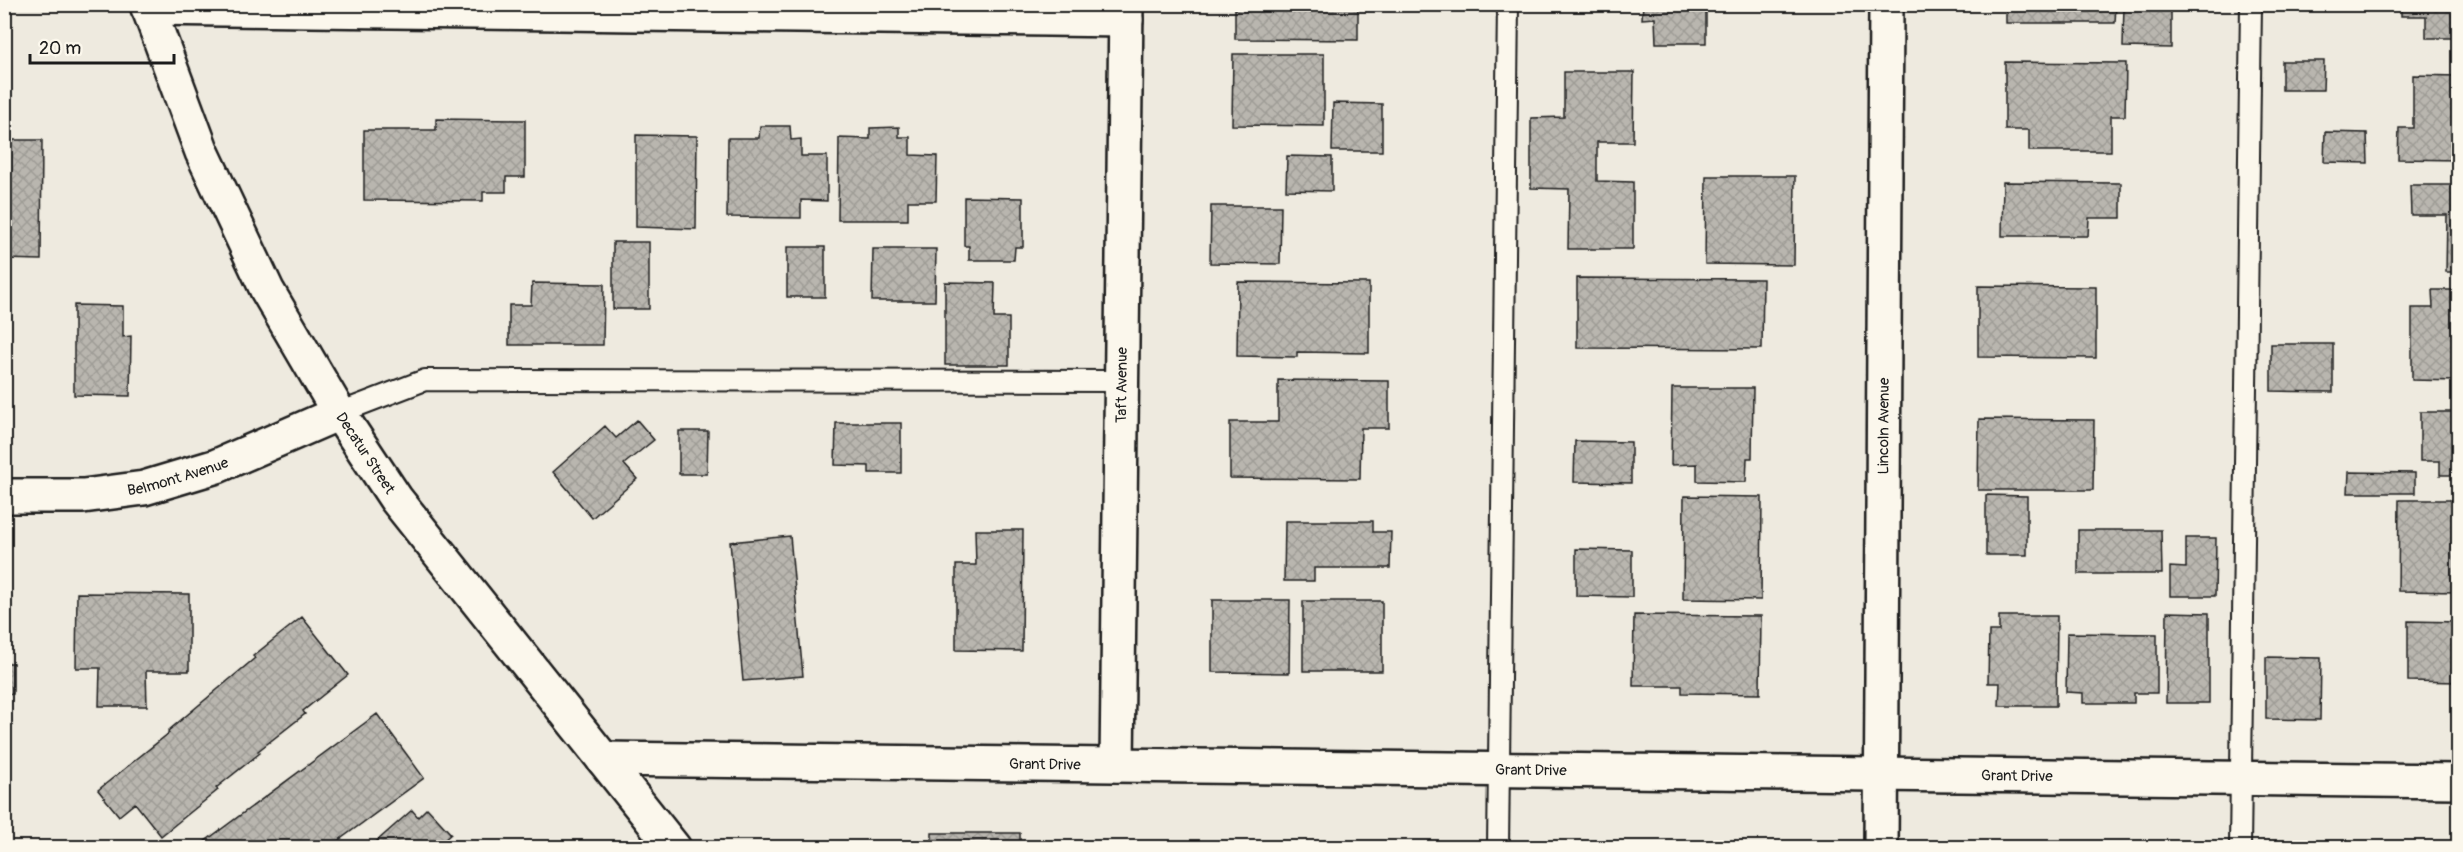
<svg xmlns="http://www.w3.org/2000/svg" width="2463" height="852" viewBox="0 0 2463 852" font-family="Pangolin,sans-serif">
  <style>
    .building { fill: url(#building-cross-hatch); stroke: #1c1c1c; stroke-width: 1.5 }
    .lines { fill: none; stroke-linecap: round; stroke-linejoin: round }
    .lane-casing { stroke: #1c1c1c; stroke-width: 24 }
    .street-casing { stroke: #1c1c1c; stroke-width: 38 }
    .secondary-casing { stroke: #1c1c1c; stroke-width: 38 }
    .lane { stroke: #fbf7ec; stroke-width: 20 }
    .street { stroke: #fbf7ec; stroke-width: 33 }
    .secondary { stroke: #fbf7ec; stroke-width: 33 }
    .labels { text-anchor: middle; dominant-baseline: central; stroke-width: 6; stroke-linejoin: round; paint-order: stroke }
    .street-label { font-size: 15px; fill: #1c1c1c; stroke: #fbf7ec }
  </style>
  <defs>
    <pattern id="building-cross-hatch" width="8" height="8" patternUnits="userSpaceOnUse" patternTransform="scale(1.5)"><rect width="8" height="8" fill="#b9b6af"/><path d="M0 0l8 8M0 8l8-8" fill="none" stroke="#9e9c96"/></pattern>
  </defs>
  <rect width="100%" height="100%" fill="#eeeadf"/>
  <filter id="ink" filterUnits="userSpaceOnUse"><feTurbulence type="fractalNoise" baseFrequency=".0167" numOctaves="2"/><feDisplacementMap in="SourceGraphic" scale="12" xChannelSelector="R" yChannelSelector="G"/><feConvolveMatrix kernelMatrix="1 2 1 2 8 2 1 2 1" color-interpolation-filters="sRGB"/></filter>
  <g filter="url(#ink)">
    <path class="building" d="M 1235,4 L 1358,4 L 1358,40 L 1235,39 Z
      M 1643,4 L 1706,4 L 1706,43 L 1656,43 L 1655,18 L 1642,19 Z
      M 2006,4 L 2116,4 L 2115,23 L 2006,23 Z
      M 2401,4 L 2458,4 L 2458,38 L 2426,38 L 2426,16 L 2401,16 Z
      M 2124,5 L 2171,6 L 2171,48 L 2123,47 Z
      M 1233,54 L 1324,54 L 1324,126 L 1232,125 Z
      M 2282,61 L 2324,61 L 2323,90 L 2282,90 Z
      M 2005,62 L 2126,63 L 2125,116 L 2111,116 L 2111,151 L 2029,151 L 2029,130 L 2005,130 Z
      M 1564,72 L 1634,72 L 1633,142 L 1597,142 L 1597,181 L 1633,182 L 1633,249 L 1568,249 L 1569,189 L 1531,188 L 1531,118 L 1564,117 Z
      M 2413,75 L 2458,76 L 2458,160 L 2398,159 L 2399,128 L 2413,128 Z
      M 1333,103 L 1382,104 L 1382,151 L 1332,151 Z
      M 436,119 L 525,120 L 525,177 L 506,177 L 506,192 L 483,192 L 483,201 L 364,200 L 364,130 L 436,130 Z
      M 760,126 L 790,126 L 791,140 L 801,139 L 801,156 L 827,156 L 827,201 L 801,200 L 801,218 L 727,217 L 728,138 L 759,138 Z
      M 899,127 L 899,137 L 910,137 L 910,155 L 937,156 L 936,201 L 908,201 L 908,220 L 838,220 L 839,138 L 870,139 L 870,128 Z
      M 2325,132 L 2367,133 L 2368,163 L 2324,162 Z
      M 636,135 L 697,136 L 696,229 L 636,227 Z
      M 4,140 L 42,140 L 41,260 L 4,259 Z
      M 1287,156 L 1332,157 L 1332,191 L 1286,190 Z
      M 1706,176 L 1795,176 L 1794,265 L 1705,264 Z
      M 2003,182 L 2121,183 L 2121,218 L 2089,218 L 2088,236 L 2002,236 Z
      M 2410,185 L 2458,185 L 2458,272 L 2446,272 L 2447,215 L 2411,215 Z
      M 964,197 L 1023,198 L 1023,247 L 1015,247 L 1014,260 L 969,260 L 969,246 L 964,246 Z
      M 1211,206 L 1281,206 L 1280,264 L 1210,263 Z
      M 613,242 L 649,242 L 649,309 L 613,309 Z
      M 787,247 L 825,247 L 825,297 L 787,297 Z
      M 873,249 L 936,249 L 935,301 L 872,301 Z
      M 1577,278 L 1763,279 L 1762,349 L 1577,348 Z
      M 945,282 L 995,283 L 994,318 L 1009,318 L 1009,365 L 945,365 Z
      M 1238,282 L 1369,283 L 1369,353 L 1297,352 L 1297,357 L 1237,356 Z
      M 532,283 L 604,284 L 603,345 L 509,345 L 509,305 L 531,305 Z
      M 1978,286 L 2096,287 L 2096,358 L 1978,357 Z
      M 2432,290 L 2458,290 L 2458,381 L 2412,380 L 2412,308 L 2433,308 Z
      M 74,305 L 123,306 L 123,337 L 131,336 L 130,396 L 74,395 Z
      M 4,307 L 7,307 L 4,381 Z
      M 2271,344 L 2333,344 L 2333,392 L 2271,391 Z
      M 1278,380 L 1389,381 L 1389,428 L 1361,428 L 1360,479 L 1230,478 L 1230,422 L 1278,422 Z
      M 1672,388 L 1753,388 L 1752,458 L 1747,458 L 1746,482 L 1697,481 L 1697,464 L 1671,465 Z
      M 2420,412 L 2458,412 L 2458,475 L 2440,475 L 2440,461 L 2420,461 Z
      M 1979,419 L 2094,420 L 2093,490 L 1978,490 Z
      M 637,420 L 654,440 L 624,464 L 637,479 L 592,518 L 553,472 L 605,426 L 616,438 Z
      M 836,423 L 901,423 L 901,473 L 869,473 L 869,466 L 835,465 Z
      M 679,431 L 708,431 L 707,474 L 679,474 Z
      M 1575,441 L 1631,442 L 1631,483 L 1574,482 Z
      M 2349,472 L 2415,473 L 2415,493 L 2348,493 Z
      M 1986,495 L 2027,496 L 2027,555 L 1986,555 Z
      M 1684,496 L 1762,497 L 1761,600 L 1683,599 Z
      M 2399,500 L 2458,500 L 2458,592 L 2398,591 Z
      M 1285,521 L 1373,521 L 1373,532 L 1391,532 L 1390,568 L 1314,568 L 1314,581 L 1284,581 Z
      M 975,530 L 1023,530 L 1022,651 L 956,650 L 956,565 L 976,565 Z
      M 2078,530 L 2161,530 L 2162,574 L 2078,574 Z
      M 790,536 L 803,676 L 743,681 L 730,542 Z
      M 2186,538 L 2216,538 L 2215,596 L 2170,596 L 2170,567 L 2186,568 Z
      M 1576,549 L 1632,550 L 1632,597 L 1576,596 Z
      M 77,593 L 189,594 L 189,671 L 146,671 L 147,706 L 99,706 L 100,668 L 76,668 Z
      M 1212,600 L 1290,600 L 1289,673 L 1212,672 Z
      M 1303,601 L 1382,601 L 1382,671 L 1303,671 Z
      M 2167,612 L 2209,613 L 2209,703 L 2166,703 Z
      M 1634,615 L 1761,616 L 1760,694 L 1682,693 L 1682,686 L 1633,686 Z
      M 1999,616 L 2057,616 L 2056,706 L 1999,706 L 2000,683 L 1988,683 L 1989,631 L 1999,631 Z
      M 302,617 L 348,675 L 303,711 L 305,714 L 258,751 L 260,753 L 216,788 L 218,790 L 161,836 L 135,803 L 119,816 L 98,790 L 169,733 L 168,731 L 255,658 L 253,656 Z
      M 2408,621 L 2458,622 L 2458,682 L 2408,681 Z
      M 2067,633 L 2157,634 L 2157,693 L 2134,693 L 2134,703 L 2083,703 L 2083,693 L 2066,692 Z
      M 2266,657 L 2321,658 L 2320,720 L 2266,719 Z
      M 4,663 L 13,663 L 13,694 L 4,694 Z
      M 377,714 L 424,778 L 328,848 L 202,848 L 200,845 Z
      M 427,808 L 451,834 L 443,841 L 447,846 L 445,848 L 369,848 L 412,810 L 418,817 Z
      M 932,833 L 1020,833 L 1020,848 L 932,848 Z"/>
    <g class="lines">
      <defs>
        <path id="lane" d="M 339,413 L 425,380 L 1121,381
          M 1498,848 L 1508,4
          M 2240,848 L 2251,4"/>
        <g id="street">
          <path d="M 148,8 L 1126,20"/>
          <path id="s1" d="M 4,496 L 83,496 L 144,488 L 217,466 L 339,413"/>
          <path id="s2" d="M 603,759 L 2458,781"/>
          <path id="s3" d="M 1117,765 L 1126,4"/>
          <path id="s4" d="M 1881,848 L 1886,4"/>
        </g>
        <g id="secondary">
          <path id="s5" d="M 147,4 L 202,152 L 267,290 L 339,413 L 396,499 L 674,848"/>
        </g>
      </defs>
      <use href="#lane" class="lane-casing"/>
      <use href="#street" class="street-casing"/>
      <use href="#secondary" class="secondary-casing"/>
      <use href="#lane" class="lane"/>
      <use href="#street" class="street"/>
      <use href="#secondary" class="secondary"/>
    </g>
  </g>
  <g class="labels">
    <g class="street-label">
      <text stroke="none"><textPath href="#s3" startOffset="380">Taft Avenue</textPath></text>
      <text stroke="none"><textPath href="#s4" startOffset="422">Lincoln Avenue</textPath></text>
      <text stroke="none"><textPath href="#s5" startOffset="501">Decatur Street</textPath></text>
      <text stroke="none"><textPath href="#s1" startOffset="176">Belmont Avenue</textPath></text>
      <text stroke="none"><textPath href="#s2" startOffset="442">Grant Drive</textPath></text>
      <text stroke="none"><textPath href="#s2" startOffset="928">Grant Drive</textPath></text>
      <text stroke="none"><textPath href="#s2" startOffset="1414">Grant Drive</textPath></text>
    </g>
  </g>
  <rect width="2463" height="852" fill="none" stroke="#fbf7ec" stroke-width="24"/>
  <rect x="12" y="12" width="2439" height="828" fill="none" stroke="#1c1c1c" stroke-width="2" filter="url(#ink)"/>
  <path d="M30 54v9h144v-9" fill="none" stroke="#1c1c1c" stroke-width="3"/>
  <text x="39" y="54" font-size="18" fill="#1c1c1c" stroke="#fbf7ec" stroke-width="4.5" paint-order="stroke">20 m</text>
</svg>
